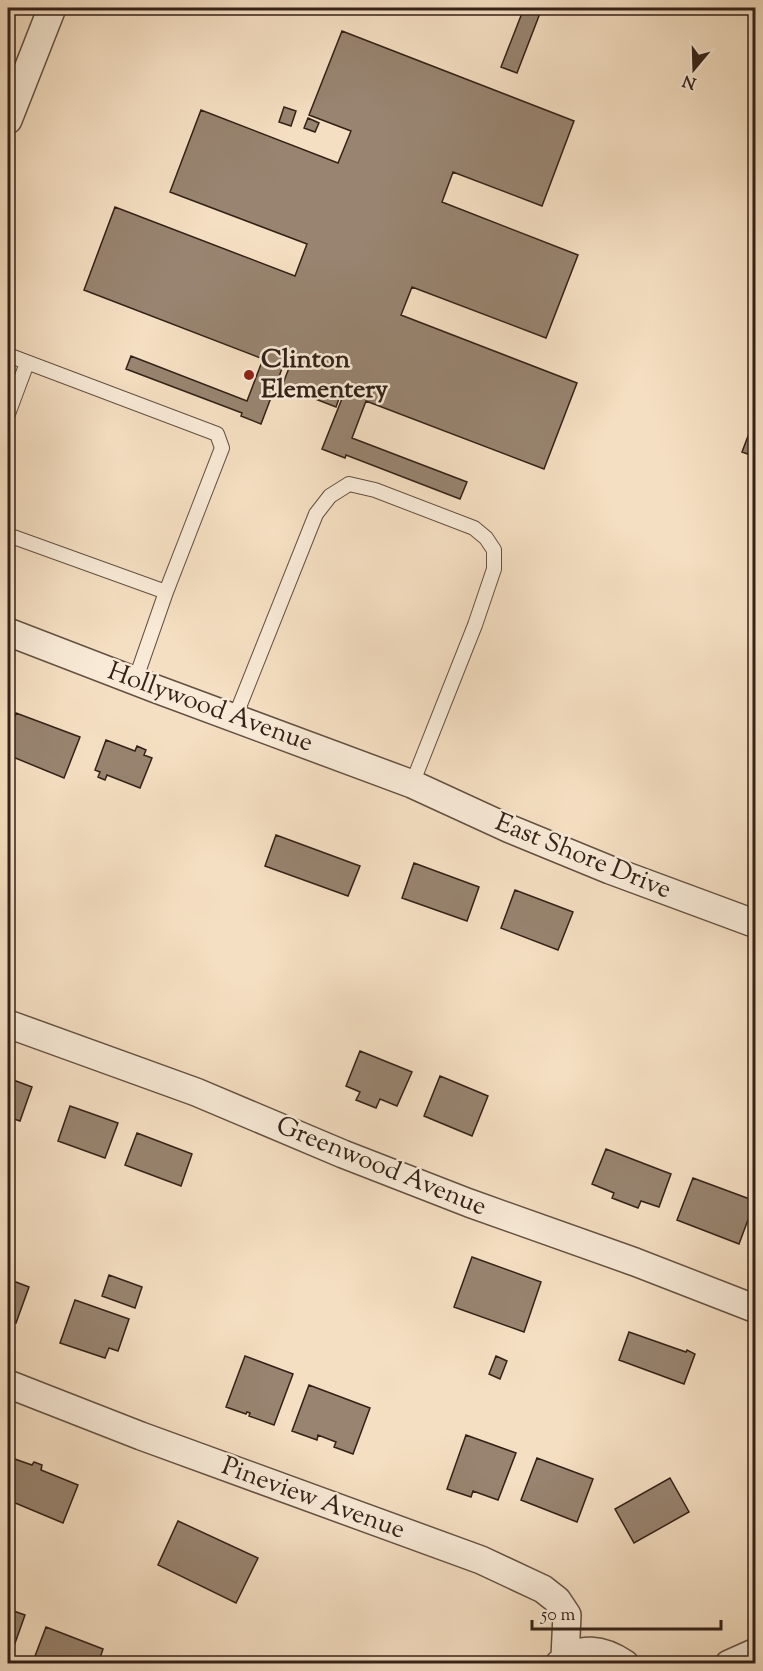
<svg xmlns="http://www.w3.org/2000/svg" width="763" height="1671" viewBox="0 0 763 1671" font-family="'Sorts Mill Goudy',serif">
  <style>
    .building { fill: #988470; stroke: #332118; stroke-width: 1.5 }
    .lines { fill: none; stroke-linecap: round; stroke-linejoin: round }
    .lane-casing { stroke: #645042; stroke-width: 16 }
    .street-casing { stroke: #645042; stroke-width: 30 }
    .lane { stroke: #f8ead7; stroke-width: 14 }
    .street { stroke: #f8ead7; stroke-width: 27 }
    .poi-dot { fill: #8f2418; stroke: #f8ead7; stroke-width: 2 }
    .labels { text-anchor: middle; dominant-baseline: central; stroke-width: 5; stroke-linejoin: round; paint-order: stroke }
    .poi-label { font-size: 26px; font-weight: bold; fill: #332118; stroke: #f8ead7; text-anchor: start }
    .street-label { font-size: 26px; fill: #332118; stroke: #f8ead7 }
  </style>
  <rect width="100%" height="100%" fill="#f5dfc2"/>
  <filter id="stains"><feTurbulence type="fractalNoise" baseFrequency=".00333" numOctaves="4"/><feColorMatrix values="0 0 0 0 .2 0 0 0 0 .09 0 0 0 0 .02 0 0 0 .5 -.17"/></filter>
  <radialGradient id="worn" r=".72"><stop offset=".6" stop-color="#630" stop-opacity="0"/><stop offset="1" stop-color="#630" stop-opacity=".3"/></radialGradient>
  <path class="building" d="M 524,8 L 542,8 L 517,73 L 501,67 Z
    M 342,31 L 574,121 L 542,206 L 453,172 L 442,202 L 578,255 L 546,338 L 412,287 L 401,315 L 577,383 L 544,469 L 366,401 L 352,438 L 467,482 L 460,499 L 346,455 L 345,458 L 322,449 L 345,391 L 342,390 L 336,407 L 282,386 L 289,368 L 283,366 L 261,424 L 241,416 L 242,413 L 126,369 L 131,356 L 247,401 L 263,359 L 84,290 L 115,207 L 295,276 L 307,244 L 170,192 L 201,110 L 338,163 L 351,131 L 309,115 Z
    M 284,107 L 296,111 L 291,126 L 279,122 Z
    M 308,118 L 319,123 L 315,132 L 304,128 Z
    M 756,415 L 756,457 L 742,452 Z
    M 16,713 L 80,737 L 64,778 L 8,755 L 8,734 Z
    M 106,740 L 135,751 L 137,746 L 146,750 L 144,755 L 152,758 L 140,788 L 107,775 L 105,780 L 98,777 L 100,772 L 95,770 Z
    M 276,835 L 360,866 L 348,896 L 265,866 Z
    M 414,863 L 479,887 L 467,921 L 402,898 Z
    M 515,890 L 573,912 L 558,950 L 501,928 Z
    M 360,1051 L 412,1072 L 397,1106 L 380,1099 L 376,1108 L 356,1100 L 360,1092 L 346,1086 Z
    M 440,1076 L 488,1096 L 472,1136 L 424,1116 Z
    M 8,1078 L 32,1087 L 20,1121 L 8,1117 Z
    M 70,1106 L 118,1123 L 105,1158 L 58,1141 Z
    M 137,1133 L 192,1154 L 181,1186 L 125,1165 Z
    M 606,1149 L 671,1174 L 659,1207 L 641,1201 L 638,1208 L 612,1198 L 614,1193 L 592,1184 Z
    M 693,1178 L 755,1201 L 739,1244 L 677,1220 Z
    M 472,1257 L 541,1282 L 524,1332 L 454,1307 Z
    M 109,1275 L 142,1287 L 135,1308 L 102,1296 Z
    M 8,1279 L 29,1287 L 16,1323 L 8,1320 Z
    M 75,1300 L 129,1319 L 118,1351 L 109,1348 L 105,1358 L 60,1343 Z
    M 629,1332 L 686,1352 L 687,1350 L 695,1354 L 684,1384 L 619,1360 Z
    M 245,1356 L 293,1374 L 274,1425 L 249,1416 L 250,1413 L 247,1412 L 246,1414 L 226,1407 Z
    M 496,1356 L 507,1361 L 500,1379 L 489,1374 Z
    M 309,1385 L 370,1408 L 353,1454 L 334,1447 L 336,1442 L 318,1435 L 317,1440 L 292,1431 Z
    M 466,1435 L 516,1453 L 498,1500 L 473,1491 L 471,1497 L 447,1489 Z
    M 9,1457 L 32,1465 L 34,1462 L 42,1465 L 41,1470 L 78,1485 L 63,1523 L 8,1500 L 8,1461 Z
    M 537,1458 L 593,1479 L 577,1522 L 521,1500 Z
    M 670,1478 L 689,1512 L 634,1543 L 615,1509 Z
    M 178,1521 L 258,1558 L 236,1603 L 158,1565 Z
    M 8,1609 L 25,1615 L 8,1663 Z
    M 46,1627 L 103,1649 L 98,1664 L 32,1664 Z"/>
  <g class="lines">
    <defs>
      <path id="lane" d="M 8,355 L 217,434 L 222,448 L 166,592 L 8,535
        M 8,414 L 27,363
        M 135,681 L 166,592
        M 235,717 L 316,514 L 330,496 L 349,484 L 375,490 L 474,528 L 486,538 L 494,550 L 494,569 L 475,625 L 412,784"/>
      <path id="street" d="M 8,120 L 52,8
        M 8,632 L 156,689 L 412,784 L 510,829 L 610,870 L 756,924
        M 8,1024 L 196,1092 L 343,1154 L 469,1203 L 635,1262 L 756,1309
        M 8,1384 L 141,1436 L 481,1560 L 543,1589 L 557,1600 L 567,1615 L 565,1657
        M 559,1664 C 580,1645 603,1649 625,1664
        M 729,1664 L 756,1652"/>
    </defs>
    <use href="#lane" class="lane-casing"/>
    <use href="#street" class="street-casing"/>
    <use href="#lane" class="lane"/>
    <use href="#street" class="street"/>
  </g>
  <circle class="poi-dot" cx="249" cy="375" r="6"/>
  <g class="labels">
    <g class="poi-label">
      <text x="261" y="360">Clinton<tspan x="261" dy="30">Elementery</tspan></text>
    </g>
    <g class="street-label">
      <text transform="translate(210 708) rotate(20)">Hollywood Avenue</text>
      <text transform="translate(583 857) rotate(22)">East Shore Drive</text>
      <text transform="translate(381 1167) rotate(22)">Greenwood Avenue</text>
      <text transform="translate(313 1499) rotate(20)">Pineview Avenue</text>
    </g>
  </g>
  <rect width="763" height="1671" fill="none" stroke="#f5dfc2" stroke-width="30"/>
  <rect x="9" y="9" width="745" height="1653" fill="none" stroke="#332118" stroke-width="3"/>
  <rect x="15" y="15" width="733" height="1641" fill="none" stroke="#332118" stroke-width="1.5"/>
  <g transform="translate(694 69) rotate(199)" stroke="#f8ead7" stroke-width="4.5" paint-order="stroke">
  <path d="M0-4.5L10 22L0 15L-10 22Z" fill="#332118"/>
  <text y="-9" font-size="16" font-weight="bold" text-anchor="middle" fill="#332118">N</text>
  </g>
  <path d="M532 1620v9h189v-9" fill="none" stroke="#332118" stroke-width="3"/>
  <text x="541" y="1620" font-size="18" fill="#332118" stroke="#f8ead7" stroke-width="4.5" paint-order="stroke">50 m</text>
  <rect width="100%" height="100%" filter="url(#stains)"/>
  <rect width="100%" height="100%" fill="url(#worn)"/>
</svg>
